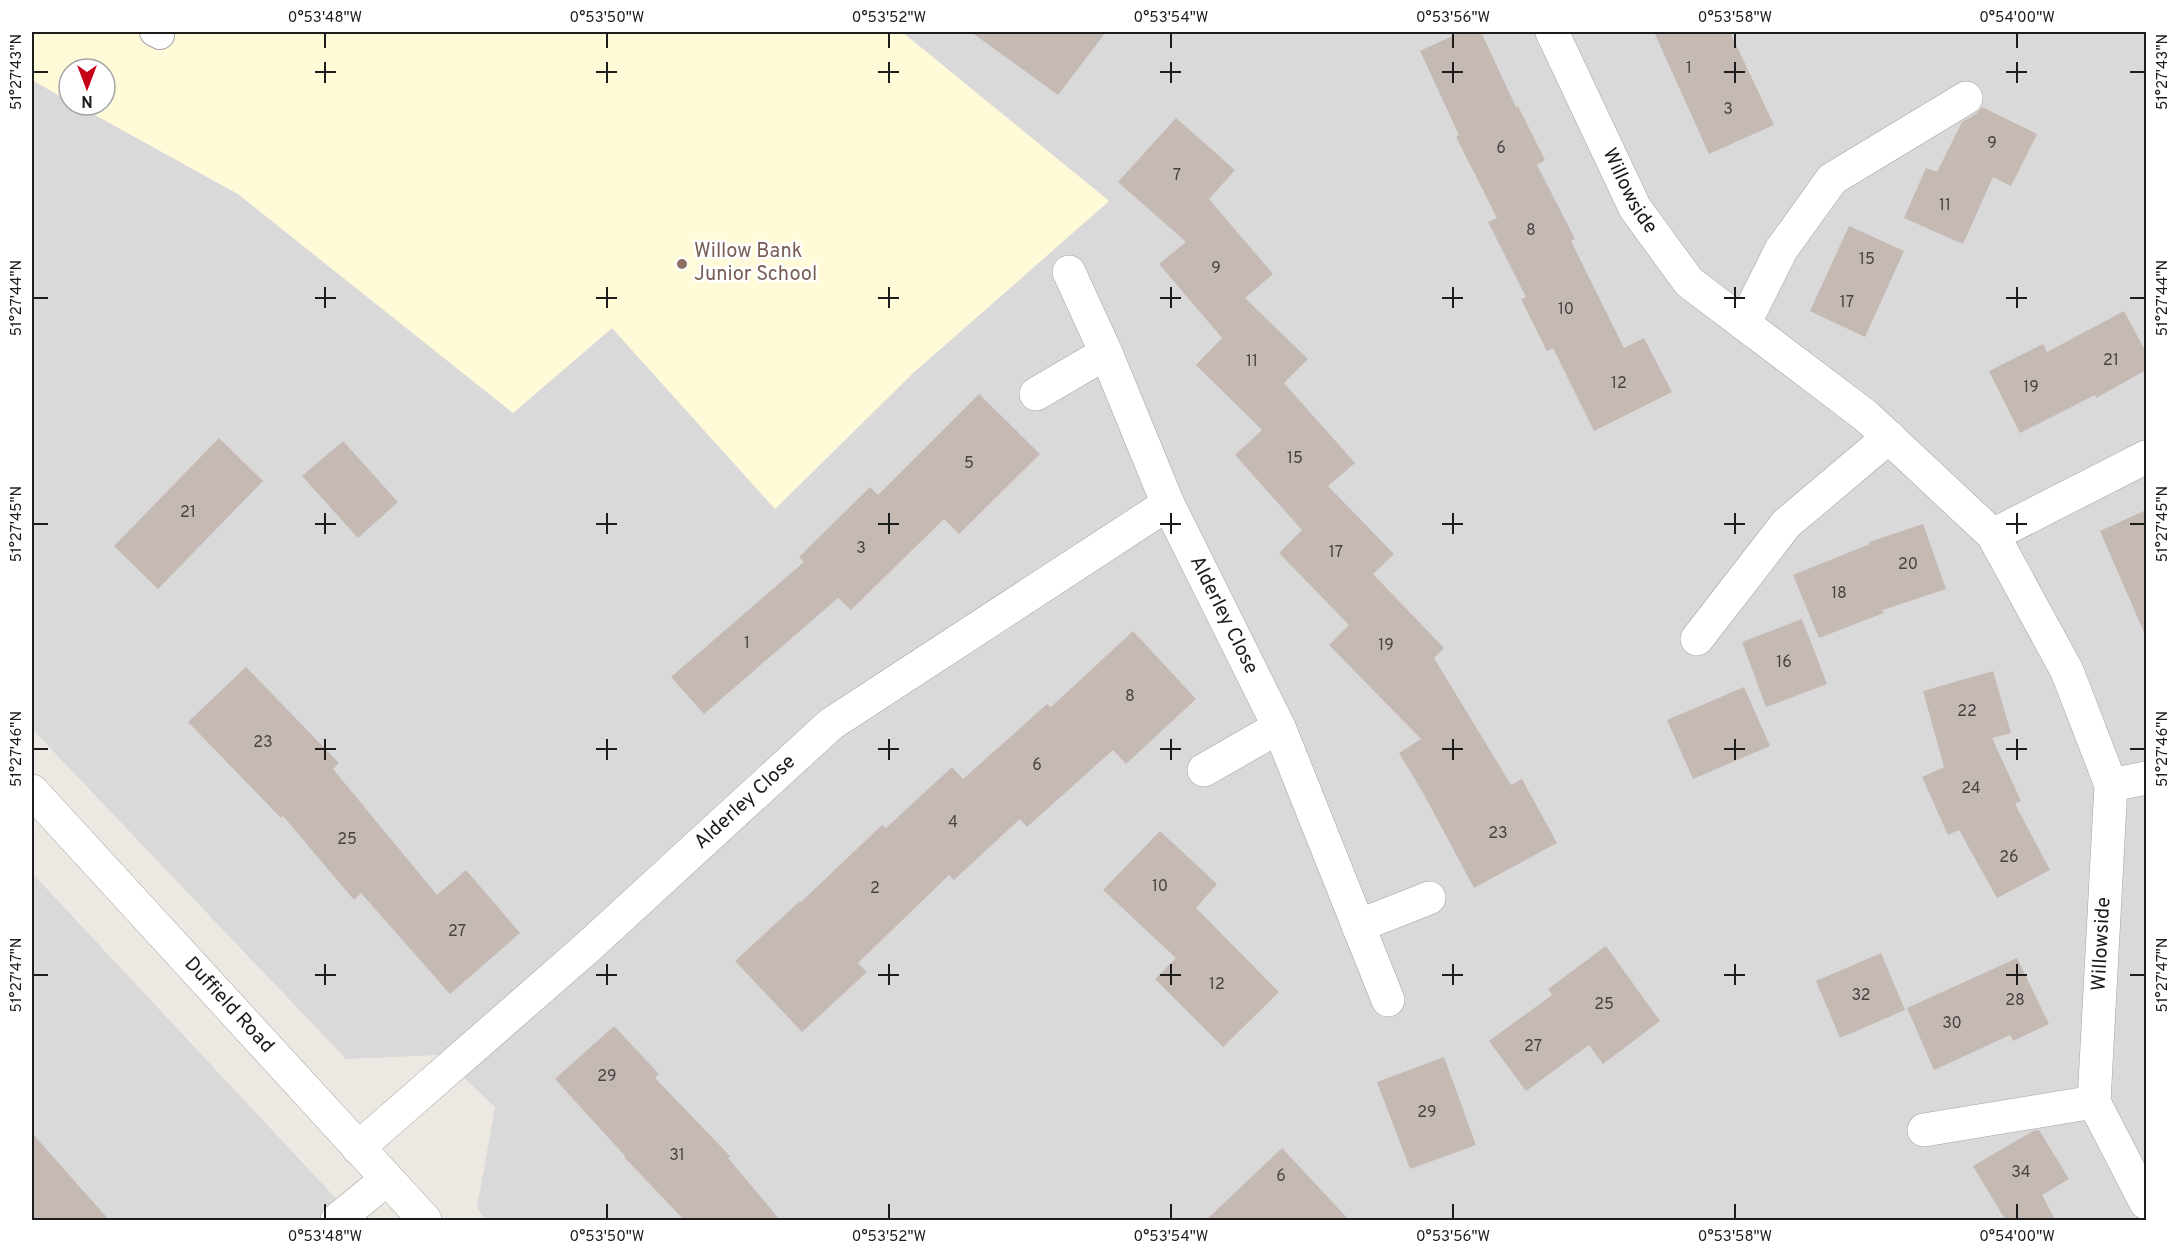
<svg xmlns="http://www.w3.org/2000/svg" width="2178" height="1252" viewBox="0 0 2178 1252" font-family="Overpass,sans-serif">
  <style>
    .residential { fill: #dad9d9 }
    .education { fill: #fffad8 }
    .building { fill: #c5b9b4 }
    .lines { fill: none; stroke-linecap: round; stroke-linejoin: round }
    .service-casing { stroke: #a3a3a3; stroke-width: 30 }
    .minor-casing { stroke: #a3a3a3; stroke-width: 34 }
    .service { stroke: #fff; stroke-width: 28 }
    .minor { stroke: #fff; stroke-width: 33 }
    .ticks { fill: none; stroke: #1c1c1c; stroke-width: 2 }
    .education-dot { fill: #8d6e63; stroke: #fff; stroke-width: 2 }
    .labels { text-anchor: middle; dominant-baseline: central; stroke-width: 5; stroke-linejoin: round; paint-order: stroke }
    .number-label { font-size: 16px; fill: #464342 }
    .street-label { font-size: 20px; fill: #1c1c1c; stroke: #fff }
    .education-label { font-size: 20px; fill: #785e54; stroke: #fff; text-anchor: start }
    .neatline { fill: none; stroke: #1c1c1c; stroke-width: 2 }
    .ticks-label { font-size: 15px; text-anchor: middle; fill: #1c1c1c }
  </style>
  <rect width="100%" height="100%" fill="#ede8e1"/>
  <path class="residential" d="M 902,32 L 2146,32 L 2146,1220 L 486,1220 L 477,1208 L 495,1107 L 440,1055 L 346,1059 L 32,729 L 32,80 L 69,101 L 69,105 L 77,105 L 238,194 L 513,413 L 612,328 L 775,509 L 912,374 L 1109,201 Z
    M 32,873 L 356,1220 L 32,1220 Z"/>
  <path class="education" d="M 32,32 L 902,32 L 1109,201 L 912,374 L 775,509 L 612,328 L 513,413 L 238,194 L 77,105 L 105,105 L 105,69 L 69,69 L 69,101 L 32,80 Z"/>
  <path class="building" d="M 971,32 L 1106,32 L 1058,95 Z
    M 1461,32 L 1481,32 L 1516,107 L 1518,106 L 1545,160 L 1537,165 L 1575,239 L 1571,241 L 1624,348 L 1644,338 L 1672,392 L 1594,431 L 1553,348 L 1547,351 L 1521,299 L 1526,297 L 1488,222 L 1497,218 L 1456,137 L 1459,135 L 1420,51 Z
    M 1654,32 L 1730,32 L 1774,125 L 1709,154 Z
    M 1982,107 L 2037,134 L 2011,186 L 1993,177 L 1963,244 L 1904,218 L 1926,168 L 1937,172 L 1962,122 L 1976,114 Z
    M 1176,118 L 1235,170 L 1209,199 L 1273,274 L 1245,298 L 1308,359 L 1284,383 L 1355,463 L 1328,486 L 1394,554 L 1373,574 L 1444,648 L 1434,658 L 1511,785 L 1522,779 L 1557,843 L 1474,888 L 1422,791 L 1399,753 L 1421,739 L 1329,645 L 1349,625 L 1279,553 L 1302,530 L 1235,455 L 1262,430 L 1196,365 L 1222,338 L 1159,264 L 1186,242 L 1118,182 Z
    M 1849,226 L 1904,251 L 1865,337 L 1810,311 Z
    M 2124,311 L 2146,352 L 2146,370 L 2096,398 L 2095,395 L 2020,433 L 1989,371 L 2043,344 L 2047,352 Z
    M 979,394 L 1040,454 L 959,534 L 944,519 L 851,610 L 838,598 L 704,714 L 671,677 L 804,562 L 799,557 L 870,487 L 878,495 Z
    M 219,438 L 263,481 L 158,589 L 114,546 Z
    M 343,441 L 398,502 L 358,538 L 302,476 Z
    M 2146,510 L 2146,637 L 2100,531 Z
    M 1923,524 L 1946,589 L 1883,610 L 1884,613 L 1819,638 L 1793,575 L 1870,544 L 1869,542 Z
    M 1802,619 L 1827,684 L 1766,707 L 1742,642 Z
    M 1133,631 L 1196,699 L 1126,764 L 1113,750 L 1027,827 L 1020,819 L 954,880 L 949,875 L 858,963 L 867,972 L 802,1032 L 735,961 L 800,901 L 801,902 L 882,825 L 886,828 L 952,767 L 963,779 L 1047,704 L 1051,707 Z
    M 246,667 L 339,763 L 333,769 L 437,895 L 466,870 L 520,933 L 450,994 L 361,893 L 354,900 L 283,816 L 281,818 L 188,722 Z
    M 1993,671 L 2011,733 L 1992,738 L 2021,801 L 2015,804 L 2050,870 L 1997,898 L 1959,830 L 1948,835 L 1922,777 L 1944,767 L 1923,691 Z
    M 1744,687 L 1770,746 L 1693,779 L 1667,720 Z
    M 1160,831 L 1217,884 L 1196,908 L 1279,992 L 1223,1047 L 1155,979 L 1176,958 L 1103,890 Z
    M 1606,946 L 1660,1021 L 1603,1064 L 1589,1045 L 1526,1091 L 1489,1041 L 1552,995 L 1548,989 Z
    M 1881,953 L 1905,1010 L 1840,1038 L 1816,981 Z
    M 2017,958 L 2049,1024 L 2013,1041 L 2010,1035 L 1934,1070 L 1907,1008 Z
    M 614,1026 L 659,1074 L 655,1078 L 730,1156 L 728,1158 L 781,1221 L 685,1221 L 624,1157 L 625,1156 L 555,1079 Z
    M 1444,1057 L 1476,1145 L 1410,1169 L 1377,1082 Z
    M 2039,1130 L 2069,1179 L 2042,1195 L 2056,1221 L 2006,1221 L 1973,1166 L 2033,1131 Z
    M 32,1133 L 110,1221 L 32,1221 Z
    M 1282,1148 L 1350,1221 L 1205,1221 Z"/>
  <g class="lines">
    <defs>
      <path id="service" d="M 154,32 L 160,35"/>
      <g id="minor">
        <path id="s1" d="M 1552,32 L 1635,208 L 1689,282 L 1866,416 L 1993,535 L 2067,671 L 2111,785 L 2094,1102 L 2146,1203"/>
        <path d="M 1069,272 L 1106,353 L 1168,504"/>
        <path d="M 1744,324 L 1781,250 L 1832,179 L 1966,98"/>
        <path d="M 1036,394 L 1106,353"/>
        <path d="M 1993,535 L 2146,457"/>
        <path d="M 1697,639 L 1786,524 L 1889,437"/>
        <path d="M 1204,770 L 1279,727"/>
        <path d="M 2111,785 L 2146,778"/>
        <path id="s2" d="M 32,791 L 425,1220"/>
        <path d="M 1358,926 L 1429,898"/>
        <path d="M 1924,1130 L 2094,1102"/>
        <path id="s3" d="M 358,1148 L 589,946 L 831,724 L 1168,504 L 1279,727 L 1388,1000"/>
        <path d="M 337,1220 L 387,1179"/>
      </g>
    </defs>
    <use href="#service" class="service-casing"/>
    <use href="#minor" class="minor-casing"/>
    <use href="#service" class="service"/>
    <use href="#minor" class="minor"/>
  </g>
  <path class="ticks" d="M 325,33 L 325,48M 607,33 L 607,48M 889,33 L 889,48M 1171,33 L 1171,48M 1453,33 L 1453,48M 1735,33 L 1735,48M 2017,33 L 2017,48M 325,62 L 325,83M 607,62 L 607,83M 889,62 L 889,83M 1171,62 L 1171,83M 1453,62 L 1453,83M 1735,62 L 1735,83M 2017,62 L 2017,83M 33,72 L 48,72M 315,72 L 336,72M 596,72 L 617,72M 878,72 L 899,72M 1160,72 L 1181,72M 1442,72 L 1463,72M 1724,72 L 1745,72M 2006,72 L 2027,72M 2130,72 L 2145,72M 325,287 L 325,308M 607,287 L 607,308M 889,287 L 889,308M 1171,287 L 1171,308M 1453,287 L 1453,308M 1735,287 L 1735,308M 2017,287 L 2017,308M 33,298 L 48,298M 315,298 L 336,298M 596,298 L 617,298M 878,298 L 899,298M 1160,298 L 1181,298M 1442,298 L 1463,298M 1724,298 L 1745,298M 2006,298 L 2027,298M 2130,298 L 2145,298M 325,513 L 325,534M 607,513 L 607,534M 889,513 L 889,534M 1171,513 L 1171,534M 1453,513 L 1453,534M 1735,513 L 1735,534M 2017,513 L 2017,534M 33,524 L 48,524M 315,524 L 336,524M 596,524 L 617,524M 878,524 L 899,524M 1160,524 L 1181,524M 1442,524 L 1463,524M 1724,524 L 1745,524M 2006,524 L 2027,524M 2130,524 L 2145,524M 325,739 L 325,760M 607,739 L 607,760M 889,739 L 889,760M 1171,739 L 1171,760M 1453,739 L 1453,760M 1735,739 L 1735,760M 2017,739 L 2017,760M 33,749 L 48,749M 315,749 L 336,749M 596,749 L 617,749M 878,749 L 899,749M 1160,749 L 1181,749M 1442,749 L 1463,749M 1724,749 L 1745,749M 2006,749 L 2027,749M 2130,749 L 2145,749M 325,964 L 325,985M 607,964 L 607,985M 889,964 L 889,985M 1171,964 L 1171,985M 1453,964 L 1453,985M 1735,964 L 1735,985M 2017,964 L 2017,985M 33,975 L 48,975M 315,975 L 336,975M 596,975 L 617,975M 878,975 L 899,975M 1160,975 L 1181,975M 1442,975 L 1463,975M 1724,975 L 1745,975M 2006,975 L 2027,975M 2130,975 L 2145,975M 325,1204 L 325,1219M 607,1204 L 607,1219M 889,1204 L 889,1219M 1171,1204 L 1171,1219M 1453,1204 L 1453,1219M 1735,1204 L 1735,1219M 2017,1204 L 2017,1219"/>
  <circle class="education-dot" cx="682" cy="264" r="6"/>
  <g class="labels">
    <g class="number-label">
      <text x="1689" y="69">1</text>
      <text x="1728" y="110">3</text>
      <text x="1992" y="144">9</text>
      <text x="1501" y="149">6</text>
      <text x="1177" y="176">7</text>
      <text x="1945" y="206">11</text>
      <text x="1531" y="231">8</text>
      <text x="1867" y="260">15</text>
      <text x="1216" y="269">9</text>
      <text x="1847" y="303">17</text>
      <text x="1566" y="310">10</text>
      <text x="2111" y="361">21</text>
      <text x="1252" y="362">11</text>
      <text x="1619" y="384">12</text>
      <text x="2031" y="388">19</text>
      <text x="1295" y="459">15</text>
      <text x="969" y="464">5</text>
      <text x="188" y="513">21</text>
      <text x="861" y="549">3</text>
      <text x="1336" y="553">17</text>
      <text x="1908" y="565">20</text>
      <text x="1839" y="594">18</text>
      <text x="747" y="644">1</text>
      <text x="1386" y="646">19</text>
      <text x="1784" y="663">16</text>
      <text x="1130" y="697">8</text>
      <text x="1967" y="712">22</text>
      <text x="263" y="743">23</text>
      <text x="1037" y="766">6</text>
      <text x="1971" y="789">24</text>
      <text x="953" y="823">4</text>
      <text x="1498" y="834">23</text>
      <text x="347" y="840">25</text>
      <text x="2009" y="858">26</text>
      <text x="1160" y="887">10</text>
      <text x="875" y="889">2</text>
      <text x="457" y="932">27</text>
      <text x="1217" y="985">12</text>
      <text x="1861" y="996">32</text>
      <text x="2015" y="1001">28</text>
      <text x="1604" y="1005">25</text>
      <text x="1952" y="1024">30</text>
      <text x="1533" y="1047">27</text>
      <text x="607" y="1077">29</text>
      <text x="1427" y="1113">29</text>
      <text x="677" y="1156">31</text>
      <text x="2021" y="1173">34</text>
      <text x="1281" y="1177">6</text>
    </g>
    <g class="street-label">
      <text stroke="none"><textPath href="#s1" startOffset="177">Willowside</textPath></text>
      <text stroke="none"><textPath href="#s3" startOffset="1162">Alderley Close</textPath></text>
      <text stroke="none"><textPath href="#s3" startOffset="519">Alderley Close</textPath></text>
      <text transform="translate(2102 944) rotate(-87)">Willowside</text>
      <text stroke="none"><textPath href="#s2" startOffset="291">Duffield Road</textPath></text>
    </g>
    <g class="education-label">
      <text x="694" y="252">Willow Bank<tspan x="694" dy="23">Junior School</tspan></text>
    </g>
  </g>
  <rect width="2178" height="1252" fill="none" stroke="#ffffff" stroke-width="66"/>
  <g transform="translate(87 87) rotate(180)"><circle r="28" fill="#ffffff" stroke="#a4a4a4" stroke-width="1.5"/>
  <path d="M0-4.5L10 22L0 15L-10 22Z" fill="#c70019"/>
  <text y="-9" font-size="16" font-weight="bold" text-anchor="middle" fill="#1c1c1c">N</text>
  </g>
  <rect x="33" y="33" width="2112" height="1186" class="neatline"/>
  <g class="ticks-label">
    <text x="325" y="22">0°53'48"W</text>
    <text x="607" y="22">0°53'50"W</text>
    <text x="889" y="22">0°53'52"W</text>
    <text x="1171" y="22">0°53'54"W</text>
    <text x="1453" y="22">0°53'56"W</text>
    <text x="1735" y="22">0°53'58"W</text>
    <text x="2017" y="22">0°54'00"W</text>
    <text transform="translate(2162 72) rotate(-90)" y="5">51°27'43"N</text>
    <text transform="translate(16 72) rotate(-90)" y="5">51°27'43"N</text>
    <text transform="translate(2162 298) rotate(-90)" y="5">51°27'44"N</text>
    <text transform="translate(16 298) rotate(-90)" y="5">51°27'44"N</text>
    <text transform="translate(2162 524) rotate(-90)" y="5">51°27'45"N</text>
    <text transform="translate(16 524) rotate(-90)" y="5">51°27'45"N</text>
    <text transform="translate(2162 749) rotate(-90)" y="5">51°27'46"N</text>
    <text transform="translate(16 749) rotate(-90)" y="5">51°27'46"N</text>
    <text transform="translate(2162 975) rotate(-90)" y="5">51°27'47"N</text>
    <text transform="translate(16 975) rotate(-90)" y="5">51°27'47"N</text>
    <text x="325" y="1241">0°53'48"W</text>
    <text x="607" y="1241">0°53'50"W</text>
    <text x="889" y="1241">0°53'52"W</text>
    <text x="1171" y="1241">0°53'54"W</text>
    <text x="1453" y="1241">0°53'56"W</text>
    <text x="1735" y="1241">0°53'58"W</text>
    <text x="2017" y="1241">0°54'00"W</text>
  </g>
</svg>
